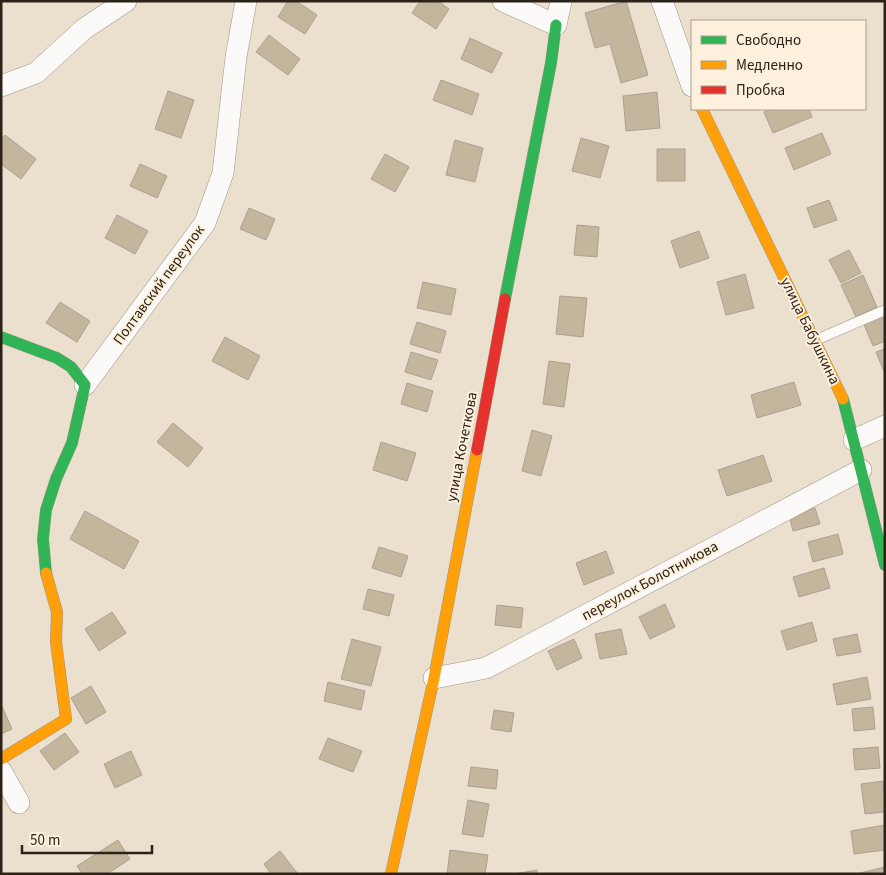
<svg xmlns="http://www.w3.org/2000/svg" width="886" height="875" viewBox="0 0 886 875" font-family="'Source Sans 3',sans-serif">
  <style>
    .building { fill: #c4b59d; stroke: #aaa194 }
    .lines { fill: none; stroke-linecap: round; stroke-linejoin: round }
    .lane-casing { stroke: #9f9589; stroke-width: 11 }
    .street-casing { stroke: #9f9589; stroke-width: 22 }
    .fast-casing { stroke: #9f9589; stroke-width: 12 }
    .slow-casing { stroke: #9f9589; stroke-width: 12 }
    .jam-casing { stroke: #9f9589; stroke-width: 12 }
    .lane { stroke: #fcfaf8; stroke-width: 10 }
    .street { stroke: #fcfaf8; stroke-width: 21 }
    .fast { stroke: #30b455; stroke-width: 11 }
    .slow { stroke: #ff9f0a; stroke-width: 11 }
    .jam { stroke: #e5322d; stroke-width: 11 }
    .labels { text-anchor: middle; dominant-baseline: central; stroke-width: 4; stroke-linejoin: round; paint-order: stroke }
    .street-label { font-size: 15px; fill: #2c2318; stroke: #fdf0dd }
  </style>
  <rect width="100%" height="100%" fill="#ebdfce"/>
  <path class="building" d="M 288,1 L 296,1 L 317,15 L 305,34 L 278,17 Z
    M 420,1 L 438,1 L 449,9 L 436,29 L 412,13 Z
    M 626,1 L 648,75 L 621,83 L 610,44 L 595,48 L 585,13 Z
    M 269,35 L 300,59 L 288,75 L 256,52 Z
    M 470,38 L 502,53 L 492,73 L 461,59 Z
    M 441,80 L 479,94 L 472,115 L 433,100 Z
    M 168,91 L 194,100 L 181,138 L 155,129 Z
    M 657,92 L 660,128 L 626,131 L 623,96 Z
    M 772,109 L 809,109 L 812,117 L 773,133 L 764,112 Z
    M 822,133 L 831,154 L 794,170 L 785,148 Z
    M 5,135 L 36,159 L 21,179 L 1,164 L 1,139 Z
    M 581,138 L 609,146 L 600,178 L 572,171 Z
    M 455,140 L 483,148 L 475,182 L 446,175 Z
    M 657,149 L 685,149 L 685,181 L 657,181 Z
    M 385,154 L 409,167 L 395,192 L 371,179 Z
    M 140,164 L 167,176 L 157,198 L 130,186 Z
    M 829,200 L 837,220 L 814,228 L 807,208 Z
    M 249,208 L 275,219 L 266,240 L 240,229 Z
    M 117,215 L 148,231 L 135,254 L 105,238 Z
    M 577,225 L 599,227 L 597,257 L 574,255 Z
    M 699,231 L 709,258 L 680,268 L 671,241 Z
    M 849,250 L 861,273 L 841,283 L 829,260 Z
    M 745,274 L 754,308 L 726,315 L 717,282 Z
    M 863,275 L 877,307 L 856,317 L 841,285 Z
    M 423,282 L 456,289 L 451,315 L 417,308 Z
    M 560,296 L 587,298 L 583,337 L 556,334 Z
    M 60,302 L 90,321 L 77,342 L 46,323 Z
    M 885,312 L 885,341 L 873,346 L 863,322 Z
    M 417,322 L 446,331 L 440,353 L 410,344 Z
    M 225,337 L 260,356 L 248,380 L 212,361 Z
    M 885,349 L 885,374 L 876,352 Z
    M 411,352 L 438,360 L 431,380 L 405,372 Z
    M 549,361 L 570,364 L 564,407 L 543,404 Z
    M 794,382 L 801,405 L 757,418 L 751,395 Z
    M 407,383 L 433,391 L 427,412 L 401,404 Z
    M 173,423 L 203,448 L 188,467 L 157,442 Z
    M 532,430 L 552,436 L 541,476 L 522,471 Z
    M 381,442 L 416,453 L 407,481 L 373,470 Z
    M 763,455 L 772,481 L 727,496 L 718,470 Z
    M 815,508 L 820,524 L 793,531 L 789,515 Z
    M 85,511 L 139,541 L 124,569 L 70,539 Z
    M 838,534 L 843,554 L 813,562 L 808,542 Z
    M 379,547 L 408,556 L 401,577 L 372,568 Z
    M 606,551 L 614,573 L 584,585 L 576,563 Z
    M 824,568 L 830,588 L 799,597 L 793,577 Z
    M 368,589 L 394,595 L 389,616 L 363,609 Z
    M 665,604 L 675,627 L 650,639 L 639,617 Z
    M 497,605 L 523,608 L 521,628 L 495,625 Z
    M 112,612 L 126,633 L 99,651 L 85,629 Z
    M 812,622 L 817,641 L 787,650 L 781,631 Z
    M 621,629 L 627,654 L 600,659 L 595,634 Z
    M 857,634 L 861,652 L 837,656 L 833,639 Z
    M 352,639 L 381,647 L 371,686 L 341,679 Z
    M 574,639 L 582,658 L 557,670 L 548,651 Z
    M 867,677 L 871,699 L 837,705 L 833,684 Z
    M 328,682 L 365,691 L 361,710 L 324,701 Z
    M 91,686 L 106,712 L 86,724 L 71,698 Z
    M 1,704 L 12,729 L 1,734 Z
    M 873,707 L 875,729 L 854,731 L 852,709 Z
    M 494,710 L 514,713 L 511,732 L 491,729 Z
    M 65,733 L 79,752 L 54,770 L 40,751 Z
    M 328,738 L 362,751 L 353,772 L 319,759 Z
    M 878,747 L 880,768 L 855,770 L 853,749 Z
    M 131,751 L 142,775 L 115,788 L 104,764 Z
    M 471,767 L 498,770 L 496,789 L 468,786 Z
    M 884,781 L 885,812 L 865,814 L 861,784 Z
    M 468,800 L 489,804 L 483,837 L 462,834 Z
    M 885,825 L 885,850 L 854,854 L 851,831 Z
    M 118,840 L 130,859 L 107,874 L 82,874 L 77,866 Z
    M 450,850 L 488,855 L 485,874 L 447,874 Z
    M 280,851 L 298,874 L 271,874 L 264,864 Z
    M 885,867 L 885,874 L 860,874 L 860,873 Z
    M 537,870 L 537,874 L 514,874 Z"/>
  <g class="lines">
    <defs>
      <path id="lane" d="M 816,340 L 885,310"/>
      <path id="street" d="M 503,1 L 556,25 L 561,1
        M 662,1 L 692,86
        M 1,86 L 36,73 L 84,29 L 126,1
        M 85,385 L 205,223 L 223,173 L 236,57 L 246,1
        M 854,440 L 885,426
        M 434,678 L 486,668 L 861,470
        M 1,771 L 19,803"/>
      <path id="fast" d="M 505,299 L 551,63 L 556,25
        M 1,337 L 57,358 L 71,367 L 85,385 L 72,443 L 56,479 L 46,510 L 43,539 L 46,573
        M 843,399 L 885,565"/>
      <path id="slow" d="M 702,109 L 843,399
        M 1,759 L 66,719 L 56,642 L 57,612 L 46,573
        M 391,874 L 434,678 L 477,450"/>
      <path id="jam" d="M 477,450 L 505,299"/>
    </defs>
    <use href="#lane" class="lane-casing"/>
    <use href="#street" class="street-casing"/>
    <use href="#fast" class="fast-casing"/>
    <use href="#slow" class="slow-casing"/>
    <use href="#jam" class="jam-casing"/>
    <use href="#lane" class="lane"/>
    <use href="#street" class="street"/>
    <use href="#fast" class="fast"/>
    <use href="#slow" class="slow"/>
    <use href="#jam" class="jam"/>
  </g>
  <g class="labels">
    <g class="street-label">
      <text transform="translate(159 285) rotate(-54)">Полтавский переулок</text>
      <text transform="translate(810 331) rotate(64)">улица Бабушкина</text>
      <text transform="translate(462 447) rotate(-79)">улица Кочеткова</text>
      <text transform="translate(650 581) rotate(-28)">переулок Болотникова</text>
    </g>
  </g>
  <rect width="886" height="875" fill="none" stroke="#2c2318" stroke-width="5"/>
  <rect x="691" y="20" width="175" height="90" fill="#fdf0dd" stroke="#a99e8e"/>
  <rect x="701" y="36" width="25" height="8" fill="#30b455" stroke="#a99e8e"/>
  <text x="736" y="45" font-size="15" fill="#2c2318">Свободно</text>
  <rect x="701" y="61" width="25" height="8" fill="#ff9f0a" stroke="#a99e8e"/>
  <text x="736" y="70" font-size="15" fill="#2c2318">Медленно</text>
  <rect x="701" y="86" width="25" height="8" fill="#e5322d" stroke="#a99e8e"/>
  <text x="736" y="95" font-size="15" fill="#2c2318">Пробка</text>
  <path d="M22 845v8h130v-8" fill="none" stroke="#2c2318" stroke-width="2.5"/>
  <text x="30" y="845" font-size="15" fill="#2c2318" stroke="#fdf0dd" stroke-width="4" paint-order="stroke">50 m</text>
</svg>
